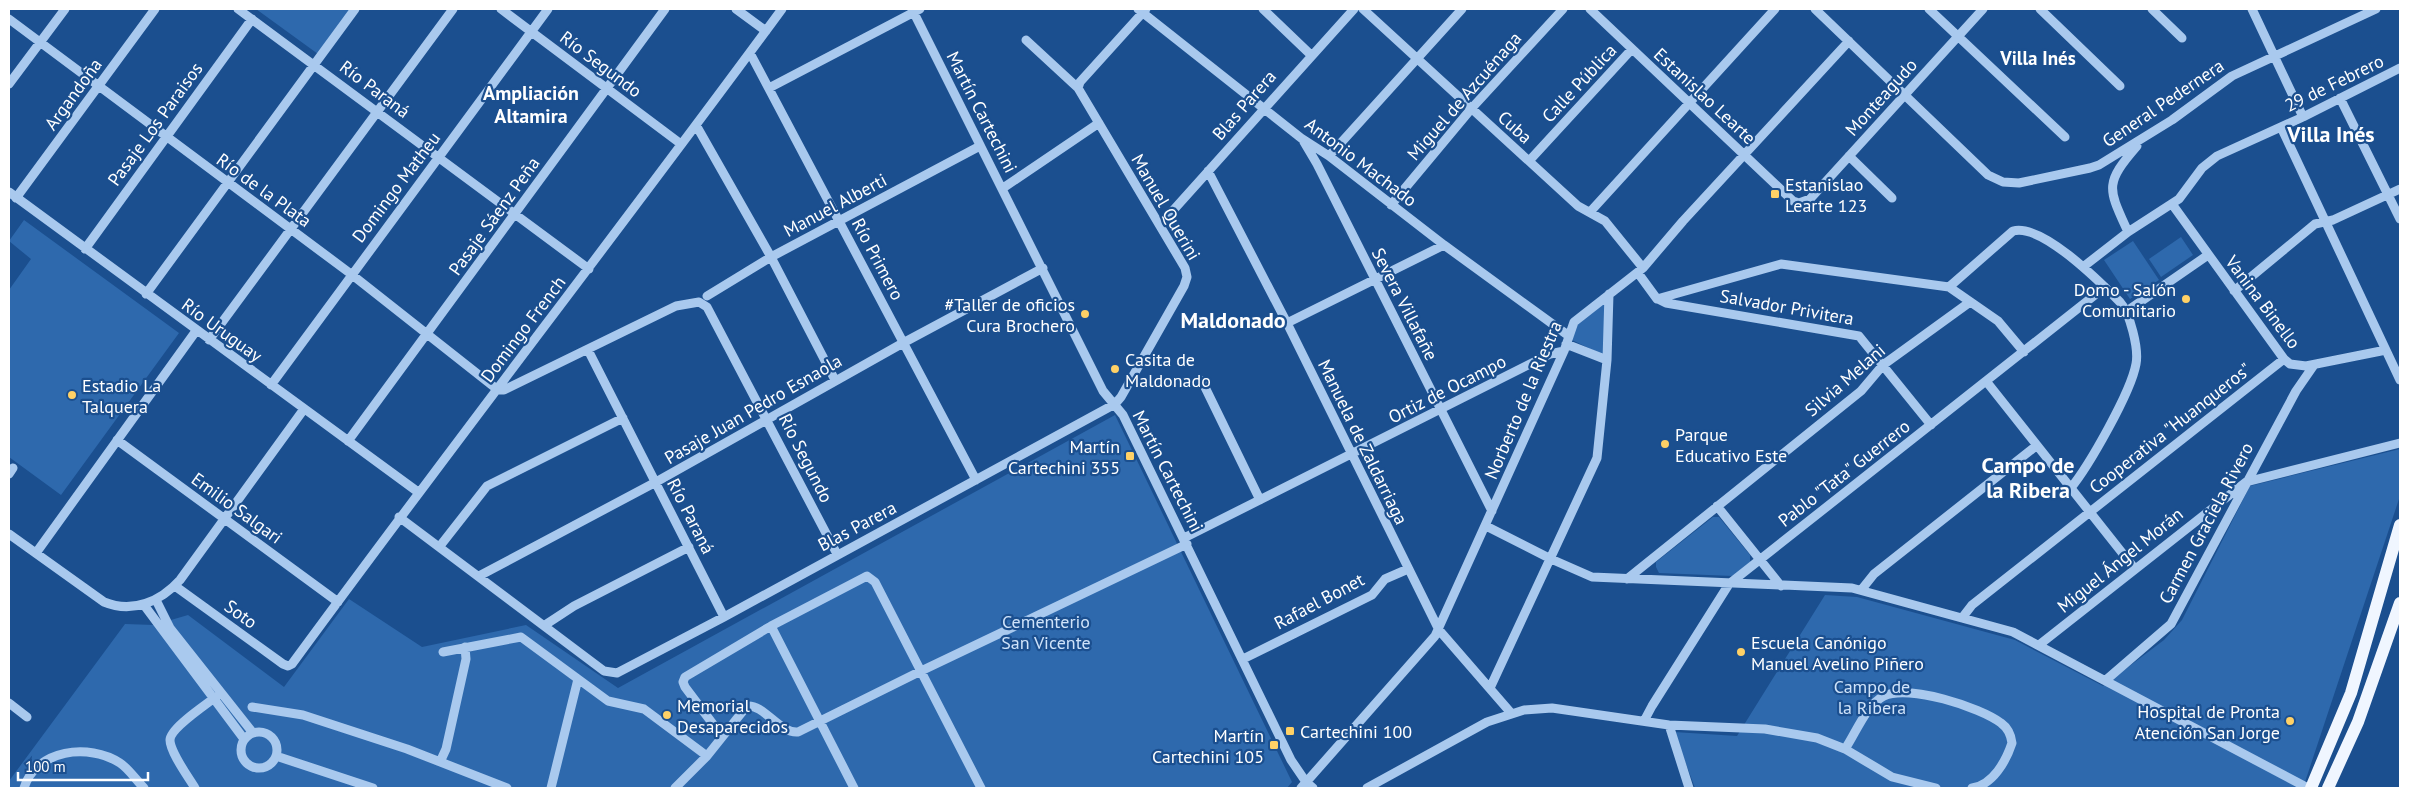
<svg xmlns="http://www.w3.org/2000/svg" width="2409" height="797" viewBox="0 0 2409 797" font-family="'PT Sans',sans-serif">
  <style>
    .green { fill: #2e69ad }
    .lines { fill: none; stroke-linecap: round; stroke-linejoin: round }
    .minor { stroke: #a9c9ee; stroke-width: 9 }
    .major { stroke: #f0f6ff; stroke-width: 12 }
    .poi-dot { fill: #ffd166; stroke: #1b4f8f; stroke-width: 2 }
    .labels { text-anchor: middle; dominant-baseline: central; stroke-width: 4.5; stroke-linejoin: round; paint-order: stroke }
    .street-label { font-size: 18px; fill: #fff; stroke: #1b4f8f }
    .poi-label { font-size: 18px; fill: #fff; stroke: #1b4f8f; text-anchor: start }
    .park-label { font-size: 18px; fill: #cfe3fa; stroke: #1b4f8f }
    .neighbourhood-label { font-size: 19px; font-weight: bold; fill: #fff; stroke: #1b4f8f }
    .quarter-label { font-size: 20px; font-weight: bold; fill: #fff; stroke: #1b4f8f }
    .district-label { font-size: 22px; font-weight: bold; fill: #fff; stroke: #1b4f8f }
  </style>
  <rect width="100%" height="100%" fill="#1b4f8f"/>
  <path class="green" d="M 256,9 L 351,9 L 318,54 Z
    M 24,220 L 179,333 L 61,495 L 9,457 L 9,290 L 31,259 L 9,241 Z
    M 2181,237 L 2193,255 L 2161,277 L 2149,259 Z
    M 2133,241 L 2159,280 L 2130,299 L 2104,260 Z
    M 1608,299 L 1605,356 L 1572,340 L 1577,324 Z
    M 1115,415 L 1292,782 L 1287,788 L 9,788 L 9,781 L 125,624 L 154,625 L 188,615 L 284,687 L 349,599 L 422,647 L 526,625 L 618,688 Z
    M 2400,449 L 2400,496 L 2303,788 L 1695,788 L 1674,732 L 1737,736 L 1825,595 L 1857,597 L 2015,640 L 2103,686 L 2164,640 L 2182,620 L 2250,486 Z
    M 1713,517 L 1719,517 L 1750,555 L 1750,562 L 1733,576 L 1659,573 L 1656,567 L 1656,562 Z"/>
  <g class="lines">
    <path class="minor" d="M 238,9 L 589,269
      M 501,9 L 681,144
      M 736,9 L 766,31
      M 912,9 L 1103,391 L 1123,415 L 1291,760 L 1306,782 L 1313,788
      M 1138,9 L 1301,138 L 1329,156 L 1444,245 L 1569,336
      M 1263,9 L 1311,55
      M 1363,9 L 1578,206 L 1605,221 L 1643,268
      M 1590,9 L 1793,201 L 1799,203 L 1810,199 L 1983,9
      M 1815,9 L 1988,175 L 2003,182 L 2019,183 L 2090,168 L 2099,165 L 2172,120 L 2232,76 L 2376,9
      M 1929,9 L 2065,137
      M 2040,9 L 2120,86
      M 2152,9 L 2182,38
      M 2252,9 L 2303,117
      M 9,19 L 351,274 L 498,390 L 504,390 L 676,306 L 699,302 L 707,307 L 837,554
      M 750,53 L 976,480
      M 9,84 L 65,9
      M 769,88 L 920,9
      M 1078,88 L 1080,82 L 1146,9
      M 2340,98 L 2400,219
      M 696,125 L 771,257 L 835,380
      M 2281,127 L 2400,380
      M 1304,142 L 1317,164 L 1492,511
      M 1329,156 L 1462,9
      M 1849,156 L 1892,198
      M 1529,161 L 1632,49
      M 1208,171 L 1287,323 L 1439,630 L 1511,713
      M 1003,188 L 1099,123
      M 9,192 L 418,492
      M 16,198 L 155,9
      M 2172,204 L 2284,359 L 2290,364 L 2306,366 L 2386,350
      M 1391,205 L 1471,109 L 1563,9
      M 1590,212 L 1775,9
      M 1160,225 L 1354,9
      M 2128,232 C 2108,188 2104,184 2137,146
      M 85,249 L 252,19
      M 2083,267 L 2128,232 L 2179,199 L 2202,168 L 2217,156 L 2303,117 L 2400,68
      M 1638,273 L 1657,299
      M 1949,287 L 2013,231 C 2042,223 2100,282 2120,302 C 2130,313 2139,349 2136,364 C 2131,392 2089,466 2070,489
      M 2234,291 L 2315,224 L 2333,220 L 2400,189
      M 146,294 L 355,9
      M 707,296 L 771,257 L 980,146
      M 1657,299 L 1781,264 L 1949,287 L 1998,321 L 2024,352
      M 1658,299 L 1666,303 L 1859,336 L 1931,425
      M 2127,311 L 2208,255
      M 1287,323 L 1444,245
      M 209,340 L 453,9
      M 1566,344 L 1607,360
      M 588,350 L 724,617
      M 1202,381 L 1260,500
      M 1986,381 L 2135,569
      M 271,385 L 548,9
      M 117,440 L 338,602
      M 348,441 L 665,9
      M 9,474 L 13,468
      M 1717,506 L 1781,586
      M 399,517 L 604,671 L 617,673 L 724,617 L 1115,404 L 1121,397 L 1184,286 L 1187,277 L 1185,268 L 1078,88 L 1026,40
      M 1486,526 L 1551,559 L 1592,577 L 1852,588 L 2013,632 L 2308,788
      M 9,534 L 104,602 C 133,614 161,601 180,580 L 304,409
      M 1184,538 L 1550,354 L 1564,351
      M 440,546 L 487,486 L 623,418
      M 36,553 L 196,331
      M 479,576 L 656,482 L 903,343 L 1043,268
      M 1627,579 L 1861,391 L 1883,365 L 1970,302
      M 175,586 L 283,664 L 288,666 L 292,664 C 453,444 621,228 782,9
      M 1862,589 L 1874,574 L 2036,446
      M 156,600 L 170,628 L 253,733
      M 144,605 L 244,739
      M 1962,618 L 1972,605 L 2284,359
      M 545,625 L 574,606 L 689,547
      M 771,626 L 854,788
      M 2039,645 L 2246,482 L 2400,443
      M 443,652 L 521,637 L 608,701 L 644,709 L 707,756
      M 1243,659 L 1372,595 L 1385,579 L 1408,569
      M 2106,680 L 2171,624 L 2296,391 L 2314,365
      M 1490,688 L 1597,458 L 1607,360 L 1609,294
      M 9,703 L 27,717
      M 252,707 L 303,715 L 407,749 L 507,788
      M 1644,721 L 1652,706 L 1729,584 L 2105,287
      M 1669,725 L 1689,788
      M241 750a18 18 0 1 1 36 0a18 18 0 1 1-36 0Z
      M 722,736 L 685,687 L 683,682 L 685,677 L 771,626 L 867,576 L 875,582 L 981,788
      M 1845,749 C 1856,733 1866,705 1884,696 C 1908,684 1980,707 2001,723 C 2008,728 2011,735 2012,743 C 2006,761 1993,785 1972,788
      M 276,756 L 373,788
      M 440,762 L 446,749 L 466,659 L 465,647
      M 24,788 C 36,749 89,743 120,763 C 129,769 136,780 144,788
      M 195,788 C 189,778 170,752 170,740 C 170,728 207,704 217,696
      M 551,788 L 578,679
      M 675,788 L 707,756 L 747,706 C 764,704 780,734 798,732 L 921,671 L 1187,544
      M 1301,788 L 1435,636 L 1564,351 L 1574,322 L 1643,268 L 1683,221 L 1849,41
      M 1367,788 L 1487,722 L 1524,710 L 1552,708 L 1669,725 L 1765,729 L 1817,738 L 1845,749 L 1892,777 L 1936,788"/>
    <path class="major" d="M 2311,788 L 2351,693 L 2400,525
      M 2328,788 L 2358,722 L 2400,603"/>
  </g>
  <g class="poi-dot">
    <rect x="1770" y="189" width="10" height="10" rx="2.5"/>
    <circle cx="2186" cy="299" r="5"/>
    <circle cx="1085" cy="314" r="5"/>
    <circle cx="1115" cy="369" r="5"/>
    <circle cx="72" cy="395" r="5"/>
    <circle cx="1665" cy="444" r="5"/>
    <rect x="1125" y="451" width="10" height="10" rx="2.5"/>
    <circle cx="1741" cy="652" r="5"/>
    <circle cx="667" cy="715" r="5"/>
    <circle cx="2290" cy="721" r="5"/>
    <rect x="1285" y="726" width="10" height="10" rx="2.5"/>
    <rect x="1269" y="740" width="10" height="10" rx="2.5"/>
  </g>
  <g class="labels">
    <g class="street-label">
      <text transform="translate(601 64) rotate(37)">Río Segundo</text>
      <text transform="translate(1579 83) rotate(-47)">Calle Pública</text>
      <text transform="translate(2334 83) rotate(-26)">29 de Febrero</text>
      <text transform="translate(375 89) rotate(37)">Río Paraná</text>
      <text transform="translate(73 94) rotate(-54)">Argandoña</text>
      <text transform="translate(1464 96) rotate(-49)">Miguel de Azcuénaga</text>
      <text transform="translate(1705 96) rotate(43)">Estanislao Learte</text>
      <text transform="translate(1881 97) rotate(-48)">Monteagudo</text>
      <text transform="translate(2163 103) rotate(-34)">General Pedernera</text>
      <text transform="translate(1244 105) rotate(-49)">Blas Parera</text>
      <text transform="translate(982 112) rotate(63)">Martín Cartechini</text>
      <text transform="translate(155 124) rotate(-54)">Pasaje Los Paraisos</text>
      <text transform="translate(1515 127) rotate(42)">Cuba</text>
      <text transform="translate(1361 162) rotate(37)">Antonio Machado</text>
      <text transform="translate(396 187) rotate(-53)">Domingo Matheu</text>
      <text transform="translate(264 190) rotate(36)">Río de la Plata</text>
      <text transform="translate(835 205) rotate(-28)">Manuel Alberti</text>
      <text transform="translate(1166 207) rotate(60)">Manuel Querini</text>
      <text transform="translate(494 216) rotate(-54)">Pasaje Sáenz Peña</text>
      <text transform="translate(878 259) rotate(62)">Río Primero</text>
      <text transform="translate(2263 302) rotate(53)">Vanina Binello</text>
      <text transform="translate(1405 304) rotate(63)">Severa Villafañe</text>
      <text transform="translate(1787 307) rotate(10)">Salvador Privitera</text>
      <text transform="translate(523 329) rotate(-53)">Domingo French</text>
      <text transform="translate(222 330) rotate(36)">Río Uruguay</text>
      <text transform="translate(1845 380) rotate(-41)">Silvia Melani</text>
      <text transform="translate(1447 389) rotate(-27)">Ortiz de Ocampo</text>
      <text transform="translate(1523 400) rotate(-67)">Norberto de la Riestra</text>
      <text transform="translate(753 409) rotate(-30)">Pasaje Juan Pedro Esnaola</text>
      <text transform="translate(2170 428) rotate(-38)">Cooperativa "Huanqueros"</text>
      <text transform="translate(1363 442) rotate(64)">Manuela de Zaldarriaga</text>
      <text transform="translate(806 458) rotate(63)">Río Segundo</text>
      <text transform="translate(1168 471) rotate(63)">Martín Cartechini</text>
      <text transform="translate(1844 473) rotate(-38)">Pablo "Tata" Guerrero</text>
      <text transform="translate(237 508) rotate(36)">Emilio Salgari</text>
      <text transform="translate(691 516) rotate(63)">Río Paraná</text>
      <text transform="translate(2206 523) rotate(-62)">Carmen Graciela Rivero</text>
      <text transform="translate(857 526) rotate(-28)">Blas Parera</text>
      <text transform="translate(2120 560) rotate(-39)">Miguel Ángel Morán</text>
      <text transform="translate(1319 601) rotate(-28)">Rafael Bonet</text>
      <text transform="translate(241 614) rotate(36)">Soto</text>
    </g>
    <g class="poi-label">
      <text x="1785" y="184">Estanislao<tspan x="1785" dy="21">Learte 123</tspan></text>
      <text x="2176" y="289" text-anchor="end">Domo - Salón<tspan x="2176" dy="21">Comunitario</tspan></text>
      <text x="1075" y="304" text-anchor="end">#Taller de oficios<tspan x="1075" dy="21">Cura Brochero</tspan></text>
      <text x="1125" y="359">Casita de<tspan x="1125" dy="21">Maldonado</tspan></text>
      <text x="82" y="385">Estadio La<tspan x="82" dy="21">Talquera</tspan></text>
      <text x="1675" y="434">Parque<tspan x="1675" dy="21">Educativo Este</tspan></text>
      <text x="1120" y="446" text-anchor="end">Martín<tspan x="1120" dy="21">Cartechini 355</tspan></text>
      <text x="1751" y="642">Escuela Canónigo<tspan x="1751" dy="21">Manuel Avelino Piñero</tspan></text>
      <text x="677" y="705">Memorial<tspan x="677" dy="21">Desaparecidos</tspan></text>
      <text x="2280" y="711" text-anchor="end">Hospital de Pronta<tspan x="2280" dy="21">Atención San Jorge</tspan></text>
      <text x="1300" y="731">Cartechini 100</text>
      <text x="1264" y="735" text-anchor="end">Martín<tspan x="1264" dy="21">Cartechini 105</tspan></text>
    </g>
    <g class="park-label">
      <text x="1046" y="621">Cementerio<tspan x="1046" dy="21">San Vicente</tspan></text>
      <text x="1872" y="686">Campo de<tspan x="1872" dy="21">la Ribera</tspan></text>
    </g>
    <g class="neighbourhood-label">
      <text x="2038" y="58">Villa Inés</text>
    </g>
    <g class="quarter-label">
      <text x="531" y="93">Ampliación<tspan x="531" dy="23">Altamira</tspan></text>
    </g>
    <g class="district-label">
      <text x="2331" y="134">Villa Inés</text>
      <text x="1233" y="320">Maldonado</text>
      <text x="2028" y="465">Campo de<tspan x="2028" dy="25">la Ribera</tspan></text>
    </g>
  </g>
  <rect width="2409" height="797" fill="none" stroke="#ffffff" stroke-width="20"/>
  <path d="M18 772v8h130v-8" fill="none" stroke="#ffffff" stroke-width="2.5"/>
  <text x="25" y="772" font-size="15" fill="#ffffff" stroke="#1b4f8f" stroke-width="4" paint-order="stroke">100 m</text>
</svg>
